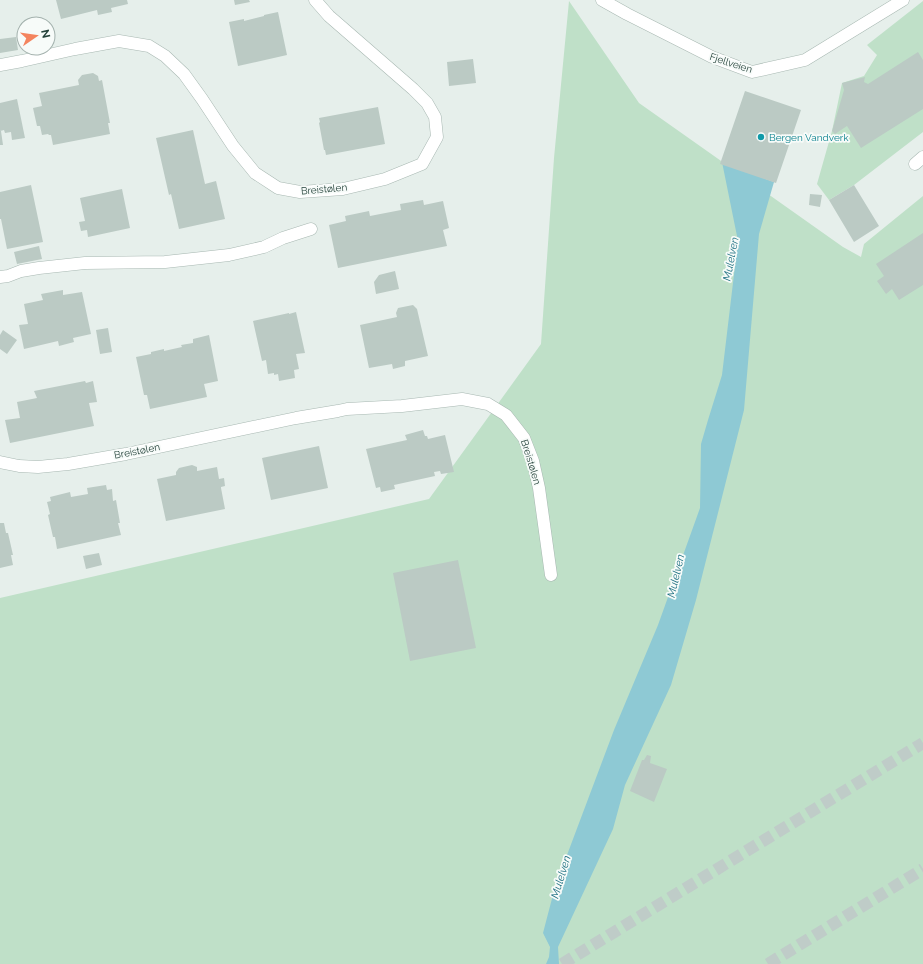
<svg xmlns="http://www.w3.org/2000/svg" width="923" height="964" viewBox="0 0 923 964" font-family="Raleway,sans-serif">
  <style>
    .green { fill: #bfe0c8 }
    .water { fill: #8ec9d4 }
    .building { fill: #bbcac4 }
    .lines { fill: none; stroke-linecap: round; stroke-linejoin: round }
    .highway-tunnel { stroke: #bfccc8; stroke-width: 12; stroke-dasharray: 12 6; stroke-linecap: butt }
    .street-casing { stroke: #a8b8b2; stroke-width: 13 }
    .street { stroke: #fff; stroke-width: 12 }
    .culture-dot { fill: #0f9aa8; stroke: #f7fbf9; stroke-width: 1.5 }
    .labels { text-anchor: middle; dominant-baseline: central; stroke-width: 3.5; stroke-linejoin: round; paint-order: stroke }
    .street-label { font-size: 10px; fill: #24423a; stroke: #f7fbf9 }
    .culture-label { font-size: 10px; fill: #0d838f; stroke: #f7fbf9; text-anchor: start }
    .water-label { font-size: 11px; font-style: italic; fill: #1c6f80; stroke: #f7fbf9 }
  </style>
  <rect width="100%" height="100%" fill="#e6efeb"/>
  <path class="green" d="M 569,1 L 639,103 L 843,247 L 861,257 L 864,244 L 923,196 L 923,964 L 0,964 L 0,598 L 429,499 L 541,344 L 554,158 Z
    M 923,1 L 923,132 L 854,185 L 829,200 L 817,184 L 832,131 L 842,83 L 864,76 L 877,55 L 867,45 Z"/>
  <path class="water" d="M 722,162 L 774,182 L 759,234 L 744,410 L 696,600 L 671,685 L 625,785 L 613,829 L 558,947 L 559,964 L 546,964 L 549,957 L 550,947 L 543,933 L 555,887 L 614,730 L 658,625 L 700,508 L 701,444 L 708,420 L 722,375 L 738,241 Z"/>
  <path class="building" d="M 56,0 L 127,0 L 128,4 L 111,8 L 112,12 L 98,15 L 97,10 L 61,19 Z
    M 234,0 L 249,0 L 250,2 L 235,5 Z
    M 278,12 L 287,55 L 238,66 L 229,22 L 244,19 L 244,21 L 264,16 L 264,15 Z
    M 16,37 L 18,50 L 0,53 L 0,39 Z
    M 918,52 L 923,60 L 923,109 L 861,148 L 847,126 L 835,134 L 832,131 L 844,90 L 842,83 L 865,77 L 864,82 L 868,84 Z
    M 473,59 L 476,83 L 449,86 L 447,62 Z
    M 93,73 L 98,76 L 99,81 L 102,80 L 110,123 L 108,123 L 110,134 L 53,145 L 51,135 L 49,135 L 48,134 L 42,135 L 40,126 L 37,126 L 33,108 L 42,106 L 39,93 L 79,85 L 78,80 L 82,75 Z
    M 745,91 L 801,110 L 776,183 L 720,164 Z
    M 17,99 L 25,138 L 12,140 L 11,132 L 5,133 L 4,130 L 0,131 L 0,103 Z
    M 378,107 L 385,144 L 326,155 L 325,150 L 324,150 L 319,123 L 320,122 L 319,118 Z
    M 193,130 L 205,184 L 216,181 L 225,219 L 179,229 L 171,194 L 169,195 L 156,138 Z
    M 0,131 L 1,131 L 3,145 L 0,145 Z
    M 31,185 L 43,242 L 7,249 L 1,219 L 0,219 L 0,192 Z
    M 854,185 L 879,226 L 854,242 L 829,200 Z
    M 122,189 L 130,228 L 88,237 L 87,230 L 81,231 L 79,222 L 85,221 L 80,198 Z
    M 810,194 L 822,195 L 820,207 L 809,205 Z
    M 423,200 L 424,205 L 443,201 L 449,228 L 443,230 L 447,246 L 338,268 L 329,225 L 346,221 L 345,216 L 369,211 L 370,216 L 401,210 L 400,204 Z
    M 923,233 L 923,285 L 899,300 L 892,289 L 886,294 L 877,281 L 884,276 L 876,264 Z
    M 39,246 L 42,259 L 17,264 L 14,252 Z
    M 395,271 L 399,289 L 376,294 L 374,282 L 379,275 Z
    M 63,290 L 63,295 L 82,292 L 91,334 L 73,338 L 74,342 L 59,346 L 58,341 L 24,349 L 19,325 L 28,324 L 24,304 L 43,300 L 41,294 Z
    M 413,305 L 417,309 L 428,356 L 405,361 L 405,366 L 393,369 L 392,364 L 369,368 L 360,325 L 397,317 L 396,313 L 398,308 Z
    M 296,312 L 305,353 L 296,354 L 299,369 L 294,370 L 295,378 L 279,381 L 278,374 L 274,375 L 274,373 L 268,374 L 266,360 L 262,361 L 253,321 L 289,313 L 289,314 Z
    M 108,328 L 112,352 L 100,354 L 96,330 Z
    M 3,330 L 17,340 L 7,354 L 0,349 L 0,335 Z
    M 209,335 L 218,381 L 204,384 L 207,397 L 150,409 L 147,395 L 144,395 L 136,357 L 151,354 L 151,352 L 164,349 L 164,351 L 182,347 L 181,345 L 193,343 L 193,339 Z
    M 85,381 L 86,383 L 93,381 L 97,402 L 89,403 L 94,426 L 10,443 L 5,420 L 20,418 L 17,402 L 37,398 L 34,391 Z
    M 423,430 L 425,436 L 427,436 L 428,439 L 445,435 L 454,472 L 441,474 L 440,471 L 434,472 L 435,476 L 394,485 L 395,489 L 381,492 L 380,487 L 376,488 L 366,449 L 407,440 L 405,435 Z
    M 319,446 L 328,488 L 271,500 L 262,458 Z
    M 192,465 L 197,467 L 197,471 L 217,467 L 219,479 L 224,478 L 225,486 L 221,487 L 221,488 L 225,509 L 166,521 L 157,479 L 176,475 L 176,472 L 179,468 Z
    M 106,485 L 107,490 L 112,489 L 113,501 L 116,500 L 120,523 L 118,523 L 121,535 L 57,549 L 55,537 L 53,537 L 48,515 L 50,514 L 47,502 L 51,501 L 50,497 L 70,492 L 71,497 L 88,494 L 87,488 Z
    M 0,523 L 4,523 L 6,533 L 8,533 L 13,555 L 11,555 L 13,565 L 0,568 Z
    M 99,553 L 102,565 L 86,569 L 83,556 Z
    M 458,560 L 476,648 L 410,661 L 393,573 Z
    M 647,755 L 651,756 L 650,763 L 667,769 L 654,802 L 630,791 L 642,760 L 644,760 Z"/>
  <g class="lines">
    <path class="highway-tunnel" d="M 562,964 L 923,743
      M 768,964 L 923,869"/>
    <defs>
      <path id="street" d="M 602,0 L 627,14 L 712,57 L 752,72 L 805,60 L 903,0
        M 0,65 L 22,61 L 75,49 L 119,41 L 149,46 L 165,56 L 184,74 L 202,99 L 233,146 L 255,173 L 278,188 L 300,192 L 343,189 L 385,179 L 422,164 L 437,137 L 435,117 L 427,103 L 413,89 L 329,16 L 315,0
        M 915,164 L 923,157
        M 0,277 L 8,276 L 21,271 L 39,268 L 85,263 L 165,262 L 229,255 L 264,247 L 283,238 L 311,229
        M 0,462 L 19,466 L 38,467 L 68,464 L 126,454 L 296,418 L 338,411 L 347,409 L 402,406 L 462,399 L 488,404 L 506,415 L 524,438 L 533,461 L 539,488 L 551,575"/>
    </defs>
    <use href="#street" class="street-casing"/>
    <use href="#street" class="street"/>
  </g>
  <circle class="culture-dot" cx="761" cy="137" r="4"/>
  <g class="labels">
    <g class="street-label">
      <text transform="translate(731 63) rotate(18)">Fjellveien</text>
      <text transform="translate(324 189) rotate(-5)">Breistølen</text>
      <text transform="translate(137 451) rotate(-11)">Breistølen</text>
      <text transform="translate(531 462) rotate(73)">Breistølen</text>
    </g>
    <g class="culture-label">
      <text x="769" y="137">Bergen Vandverk</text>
    </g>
    <g class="water-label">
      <text transform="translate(731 259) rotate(-79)">Mulelven</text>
      <text transform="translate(676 576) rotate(-77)">Mulelven</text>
      <text transform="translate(561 877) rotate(-73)">Mulelven</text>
    </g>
  </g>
  <g transform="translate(36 36) rotate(77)"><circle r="19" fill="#f7fbf9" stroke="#a3b1ad"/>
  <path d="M0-3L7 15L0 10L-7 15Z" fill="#f4845f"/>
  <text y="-6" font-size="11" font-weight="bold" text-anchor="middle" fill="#24423a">N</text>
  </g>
</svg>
